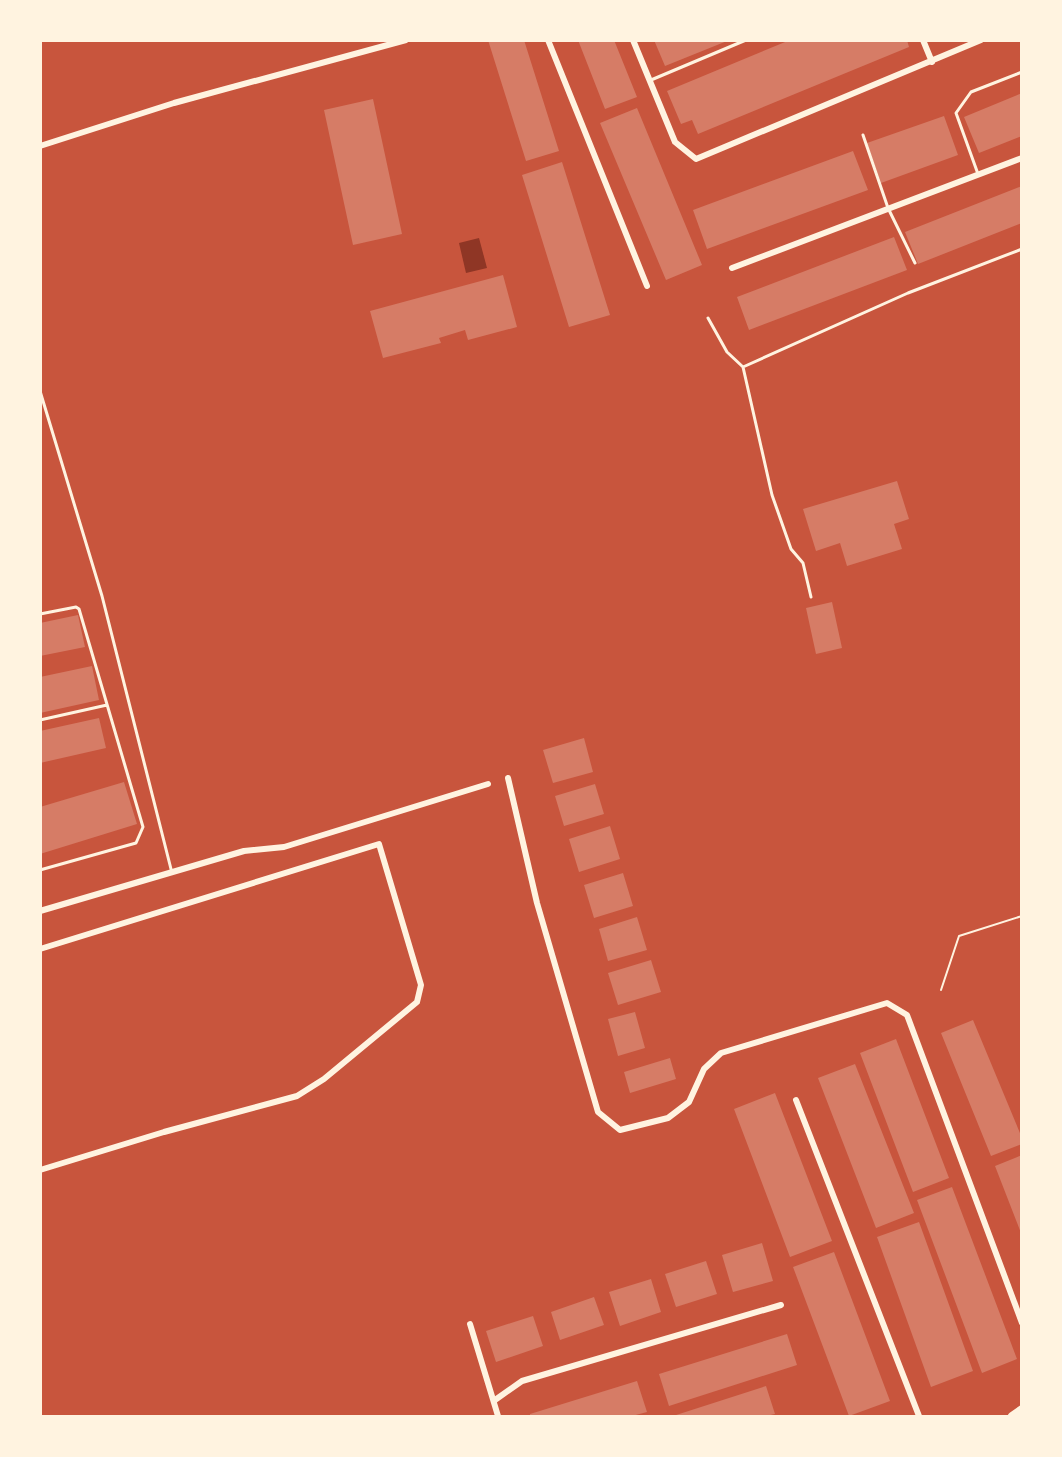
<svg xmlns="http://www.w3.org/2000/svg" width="1062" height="1457" viewBox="0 0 1062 1457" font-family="Cabin,sans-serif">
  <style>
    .water { fill: #8f3625 }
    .building { fill: #d67c66 }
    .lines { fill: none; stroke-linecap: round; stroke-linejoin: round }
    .path { stroke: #fff3e0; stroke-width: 2 }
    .service { stroke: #fff3e0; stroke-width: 3 }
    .minor { stroke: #fff3e0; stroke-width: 6 }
    .tertiary { stroke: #fff3e0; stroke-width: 8 }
  </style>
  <rect width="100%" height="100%" fill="#c8553d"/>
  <path class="water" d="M 479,238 L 487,268 L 466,273 L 459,243 Z"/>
  <path class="building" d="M 488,40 L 524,40 L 559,151 L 526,161 Z
    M 578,40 L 614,40 L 637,97 L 605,109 Z
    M 654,40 L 717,41 L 727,41 L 665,66 Z
    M 790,40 L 907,40 L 909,47 L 698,134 L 692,120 L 681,124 L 667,91 Z
    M 1022,93 L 1022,136 L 979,153 L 964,117 Z
    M 373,99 L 402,234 L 353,245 L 324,110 Z
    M 637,108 L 702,265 L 666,280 L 600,123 Z
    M 944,116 L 958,155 L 881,183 L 867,143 Z
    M 853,151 L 868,190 L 707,249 L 693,210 Z
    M 562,162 L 610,315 L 569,327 L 522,175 Z
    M 1022,186 L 1022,223 L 918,264 L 905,232 Z
    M 894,237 L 907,270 L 749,330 L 737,297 Z
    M 503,275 L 517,327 L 468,340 L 465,330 L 439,338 L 441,343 L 383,358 L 370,311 Z
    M 897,481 L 909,519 L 894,524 L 902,549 L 847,566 L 840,543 L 816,551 L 803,509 Z
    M 832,602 L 842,648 L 816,654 L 806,608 Z
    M 78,615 L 85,647 L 40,656 L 40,623 Z
    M 92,666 L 99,700 L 40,713 L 40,677 Z
    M 99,718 L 106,748 L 40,763 L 40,731 Z
    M 584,738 L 593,772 L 553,783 L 543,750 Z
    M 124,782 L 137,824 L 40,854 L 40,807 Z
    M 595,784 L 604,814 L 564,826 L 555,796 Z
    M 610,826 L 620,859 L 579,872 L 569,839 Z
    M 623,873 L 633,906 L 594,918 L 584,885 Z
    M 637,917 L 647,950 L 608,961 L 599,929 Z
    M 651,960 L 661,992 L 618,1005 L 608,973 Z
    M 635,1012 L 645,1048 L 618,1056 L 608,1019 Z
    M 973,1020 L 1022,1138 L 1022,1144 L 991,1156 L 941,1033 Z
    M 896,1039 L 949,1178 L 913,1192 L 860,1053 Z
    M 670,1058 L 676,1079 L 630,1093 L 624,1072 Z
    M 855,1064 L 914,1213 L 876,1228 L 818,1078 Z
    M 775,1093 L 832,1241 L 790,1257 L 734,1109 Z
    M 1022,1155 L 1022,1233 L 1021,1233 L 995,1166 Z
    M 952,1187 L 1017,1359 L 982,1373 L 917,1200 Z
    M 919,1222 L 973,1371 L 931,1387 L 877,1237 Z
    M 762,1243 L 773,1281 L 733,1292 L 722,1255 Z
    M 834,1252 L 890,1401 L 849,1416 L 793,1267 Z
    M 706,1261 L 717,1294 L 676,1307 L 665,1274 Z
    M 651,1279 L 661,1312 L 620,1326 L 609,1292 Z
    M 594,1297 L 604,1325 L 560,1340 L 551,1312 Z
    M 533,1316 L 543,1346 L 496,1362 L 486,1331 Z
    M 787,1334 L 797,1365 L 669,1406 L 659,1374 Z
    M 637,1381 L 647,1412 L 632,1416 L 530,1416 L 530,1414 Z
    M 766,1386 L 775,1414 L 766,1416 L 673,1416 Z"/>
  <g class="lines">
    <path class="path" d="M 941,990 L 959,936 L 1022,916"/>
    <path class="service" d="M 651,80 L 746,40
      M 863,135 L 888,208 L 915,263
      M 978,174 L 956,113 L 971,92 L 1022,72
      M 708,318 L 727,352 L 743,367 L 772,495 L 791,549 L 803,563 L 811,597
      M 743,367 L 908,293 L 1022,249
      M 40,391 L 102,596 L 172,873
      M 40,614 L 76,607 L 79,609 L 143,827 L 136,843 L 40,870
      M 40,720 L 107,705"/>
    <path class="minor" d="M 548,40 L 647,286
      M 633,40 L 675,142 L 696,159 L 981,40
      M 923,40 L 932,62
      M 40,146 L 174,103 L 406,40
      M 732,268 L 1022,158
      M 508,778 L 537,903 L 598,1112 L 620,1130 L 668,1118 L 689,1102 L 704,1069 L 721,1053 L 887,1003 L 907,1015 L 1022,1323
      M 40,911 L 244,851 L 284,847 L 488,784
      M 40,949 L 379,844 L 421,985 L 417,1002 L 324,1079 L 297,1096 L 164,1132 L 40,1170
      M 796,1100 L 919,1416
      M 470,1324 L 498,1416
      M 495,1400 L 522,1381 L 781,1305"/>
    <path class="tertiary" d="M 1012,1416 L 1022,1409"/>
  </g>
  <rect width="1062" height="1457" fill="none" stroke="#fff3e0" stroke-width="84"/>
</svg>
